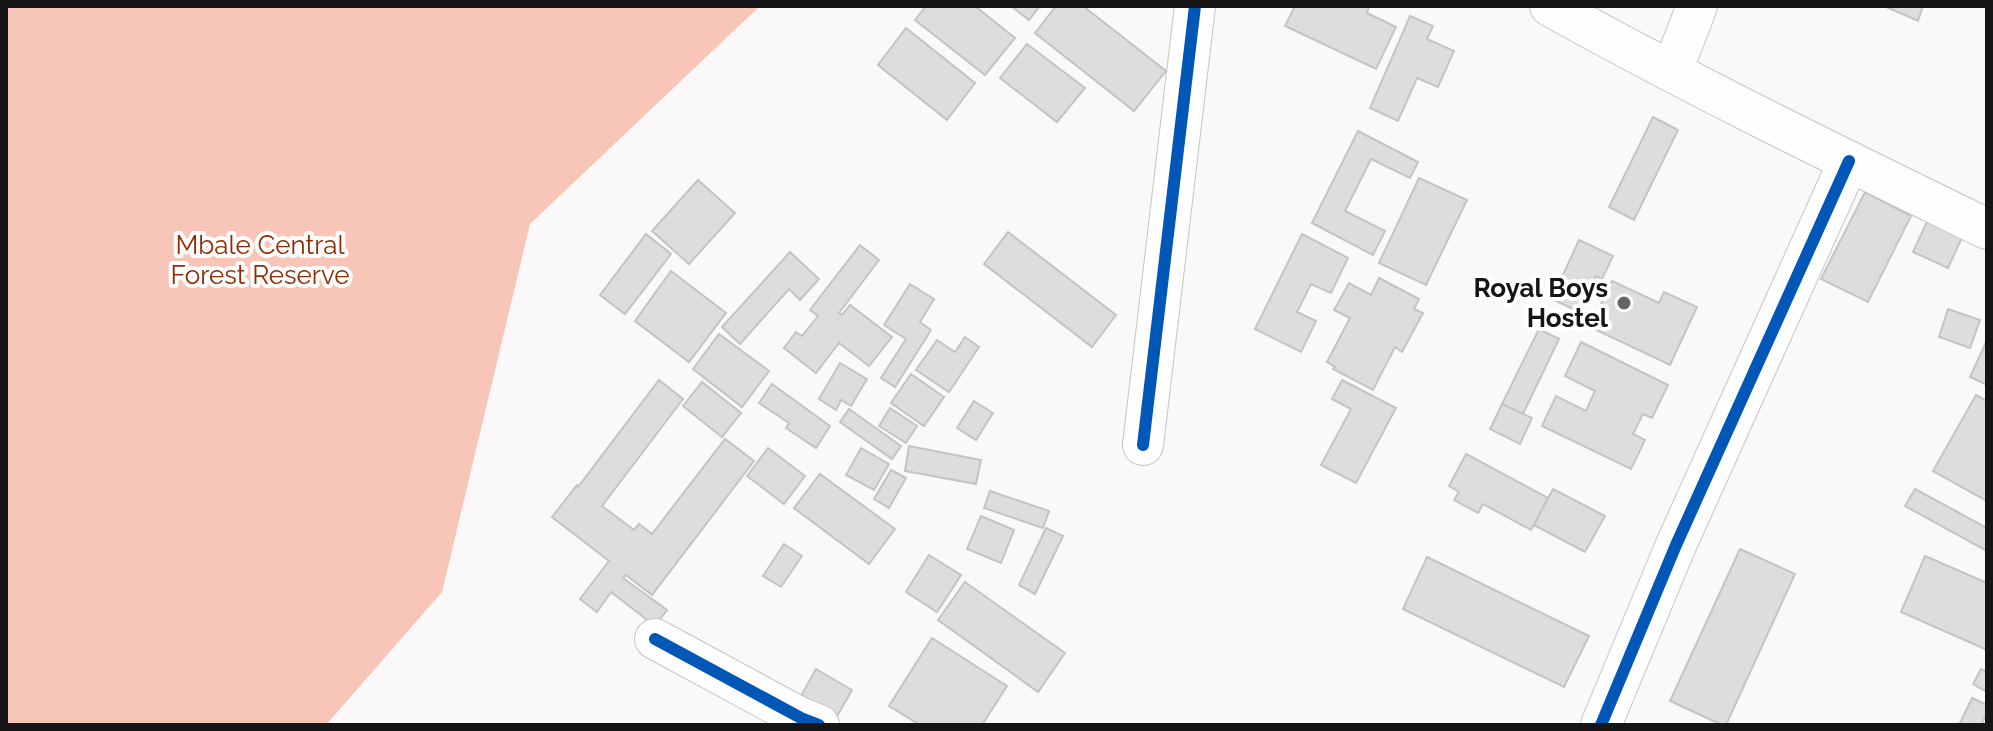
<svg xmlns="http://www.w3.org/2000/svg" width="1993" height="731" viewBox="0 0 1993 731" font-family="Raleway,sans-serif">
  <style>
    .forest { fill: #f7c6b8 }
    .building { fill: #dedcdc; stroke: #c5c3c4; stroke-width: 2 }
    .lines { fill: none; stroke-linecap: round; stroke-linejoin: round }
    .minor-casing { stroke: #c7c4c5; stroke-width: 42 }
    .minor { stroke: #fefefe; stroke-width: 40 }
    .cycleway-casing { stroke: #fff; stroke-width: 17 }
    .cycleway { stroke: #0057b8; stroke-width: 12 }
    .poi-dot { fill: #666465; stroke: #fff; stroke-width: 3 }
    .labels { text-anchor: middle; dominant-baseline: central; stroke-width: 8; stroke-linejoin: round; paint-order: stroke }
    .park-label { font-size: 26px; fill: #8f2b02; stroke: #fff }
    .poi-label { font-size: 26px; font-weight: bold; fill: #161516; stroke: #fff; text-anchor: end }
  </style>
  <rect width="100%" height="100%" fill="#fbf8f9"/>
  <path class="forest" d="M 6,6 L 760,6 L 530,224 L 442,592 L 326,725 L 6,725 Z"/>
  <path class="building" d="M 926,6 L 975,6 L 1015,38 L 985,75 L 915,20 Z
    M 1011,6 L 1040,6 L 1029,20 Z
    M 1056,6 L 1083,6 L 1166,71 L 1134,111 L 1035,33 Z
    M 1295,6 L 1369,6 L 1367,13 L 1396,27 L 1376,69 L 1285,26 Z
    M 1884,6 L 1923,6 L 1918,21 Z
    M 1410,16 L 1433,26 L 1427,39 L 1454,51 L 1438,87 L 1417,78 L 1398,121 L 1370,108 Z
    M 906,28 L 975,83 L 947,120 L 878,65 Z
    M 1027,44 L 1085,88 L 1057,122 L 1000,78 Z
    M 1653,117 L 1678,130 L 1634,220 L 1609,207 Z
    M 1358,131 L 1418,162 L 1410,178 L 1371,159 L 1345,211 L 1385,231 L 1373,255 L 1312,223 Z
    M 1419,178 L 1467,200 L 1426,285 L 1379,263 Z
    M 698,180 L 735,213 L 689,264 L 652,231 Z
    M 1865,192 L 1911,216 L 1868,302 L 1821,279 Z
    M 1930,215 L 1965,231 L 1948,268 L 1913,252 Z
    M 1008,232 L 1116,315 L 1092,347 L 984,264 Z
    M 646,234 L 671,254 L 625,314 L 600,295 Z
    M 1302,234 L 1348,258 L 1331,293 L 1311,284 L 1297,312 L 1316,321 L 1301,352 L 1255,329 Z
    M 1579,240 L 1613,256 L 1602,279 L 1596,276 L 1579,312 L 1552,299 Z
    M 860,245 L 879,260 L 839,313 L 842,315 L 850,305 L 892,337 L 869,366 L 839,343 L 816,373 L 784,348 L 796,332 L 802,336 L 818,316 L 810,310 Z
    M 790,252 L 819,279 L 800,300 L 789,289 L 740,344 L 722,327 Z
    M 671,271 L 726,313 L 689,362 L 635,321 Z
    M 1379,278 L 1419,299 L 1414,309 L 1423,313 L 1402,352 L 1395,347 L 1373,390 L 1333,369 L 1335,367 L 1327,362 L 1350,318 L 1334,310 L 1349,283 L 1371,295 Z
    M 1612,281 L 1659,303 L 1664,292 L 1697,307 L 1670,365 L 1590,327 Z
    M 910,284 L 934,299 L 920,322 L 931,330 L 895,387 L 881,378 L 906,339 L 884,325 Z
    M 1948,309 L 1980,320 L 1970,348 L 1939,337 Z
    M 1539,329 L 1559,339 L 1523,414 L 1502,404 Z
    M 719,334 L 769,371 L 742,407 L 693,369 Z
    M 965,337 L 979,347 L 949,392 L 916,370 L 937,340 L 955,352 Z
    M 1987,340 L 1987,385 L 1970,377 Z
    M 1581,342 L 1668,385 L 1652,418 L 1643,414 L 1633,434 L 1645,440 L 1631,469 L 1542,426 L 1556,396 L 1586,411 L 1595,391 L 1565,376 Z
    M 840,363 L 867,379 L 851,406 L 841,400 L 836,410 L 819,399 Z
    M 911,374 L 944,397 L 924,426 L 891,403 Z
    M 659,380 L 683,399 L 602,506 L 634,530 L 639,524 L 652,534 L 725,439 L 754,461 L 652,595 L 626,575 L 623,578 L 667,610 L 655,626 L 611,592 L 597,612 L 580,599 L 609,561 L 552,517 L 577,485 L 578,487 Z
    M 1342,380 L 1396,408 L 1356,483 L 1321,465 L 1351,409 L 1332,399 Z
    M 702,382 L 741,413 L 722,437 L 683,406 Z
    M 772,384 L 830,426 L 816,448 L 786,428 L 789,423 L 759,403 Z
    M 1976,395 L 1987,401 L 1987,501 L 1933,471 Z
    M 974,401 L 993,413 L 976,440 L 957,428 Z
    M 1502,404 L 1532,418 L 1520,444 L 1490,429 Z
    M 890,408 L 917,426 L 906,443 L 879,426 Z
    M 849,409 L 901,446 L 892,459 L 840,422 Z
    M 909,446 L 981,460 L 976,484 L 905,471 Z
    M 768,448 L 805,476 L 784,504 L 747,476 Z
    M 861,448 L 889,464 L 874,490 L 846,475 Z
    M 1466,454 L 1548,498 L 1531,530 L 1483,504 L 1478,513 L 1454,500 L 1459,492 L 1449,486 Z
    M 891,470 L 906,478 L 889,508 L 874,499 Z
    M 820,474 L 895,529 L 869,564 L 794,508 Z
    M 1553,489 L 1605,516 L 1585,552 L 1534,525 Z
    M 1915,489 L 1987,528 L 1987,551 L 1905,506 Z
    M 990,491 L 1049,511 L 1043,528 L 984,508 Z
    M 981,516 L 1014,530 L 1001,563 L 967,549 Z
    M 1046,528 L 1063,536 L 1035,594 L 1019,585 Z
    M 784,544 L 802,556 L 781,587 L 763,576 Z
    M 1740,549 L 1795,574 L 1726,725 L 1722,725 L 1670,701 Z
    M 929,555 L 961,575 L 937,612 L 906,592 Z
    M 1925,556 L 1987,583 L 1987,650 L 1901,612 Z
    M 1427,557 L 1589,636 L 1564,687 L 1403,609 Z
    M 965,582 L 1065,653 L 1038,692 L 938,620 Z
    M 932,638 L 1007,686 L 982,725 L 920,725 L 889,706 Z
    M 816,669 L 852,690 L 832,725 L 796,705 Z
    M 1981,669 L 1987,672 L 1987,692 L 1973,684 Z
    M 1972,698 L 1987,705 L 1987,713 L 1981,725 L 1959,725 Z"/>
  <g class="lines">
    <defs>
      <path id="minor" d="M 1550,6 C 1693,86 1840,157 1987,229
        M 1672,71 L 1697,6
        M 1143,445 L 1195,6
        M 655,639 L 801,718 L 819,725
        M 1601,725 L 1676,545 L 1849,161"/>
    </defs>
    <use href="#minor" class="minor-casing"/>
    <use href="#minor" class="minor"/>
    <defs>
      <path id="cycleway" d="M 1143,445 L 1195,6
        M 655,639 L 801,718 L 819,725
        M 1601,725 L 1676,545 L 1849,161"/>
    </defs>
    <use href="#cycleway" class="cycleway-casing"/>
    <use href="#cycleway" class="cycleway"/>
  </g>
  <circle class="poi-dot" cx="1624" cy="303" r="8"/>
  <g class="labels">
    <g class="park-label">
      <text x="260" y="245">Mbale Central<tspan x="260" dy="30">Forest Reserve</tspan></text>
    </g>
    <g class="poi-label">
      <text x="1608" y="288">Royal Boys<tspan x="1608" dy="30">Hostel</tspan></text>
    </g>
  </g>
  <rect width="1993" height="731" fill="none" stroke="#161516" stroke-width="16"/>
</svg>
